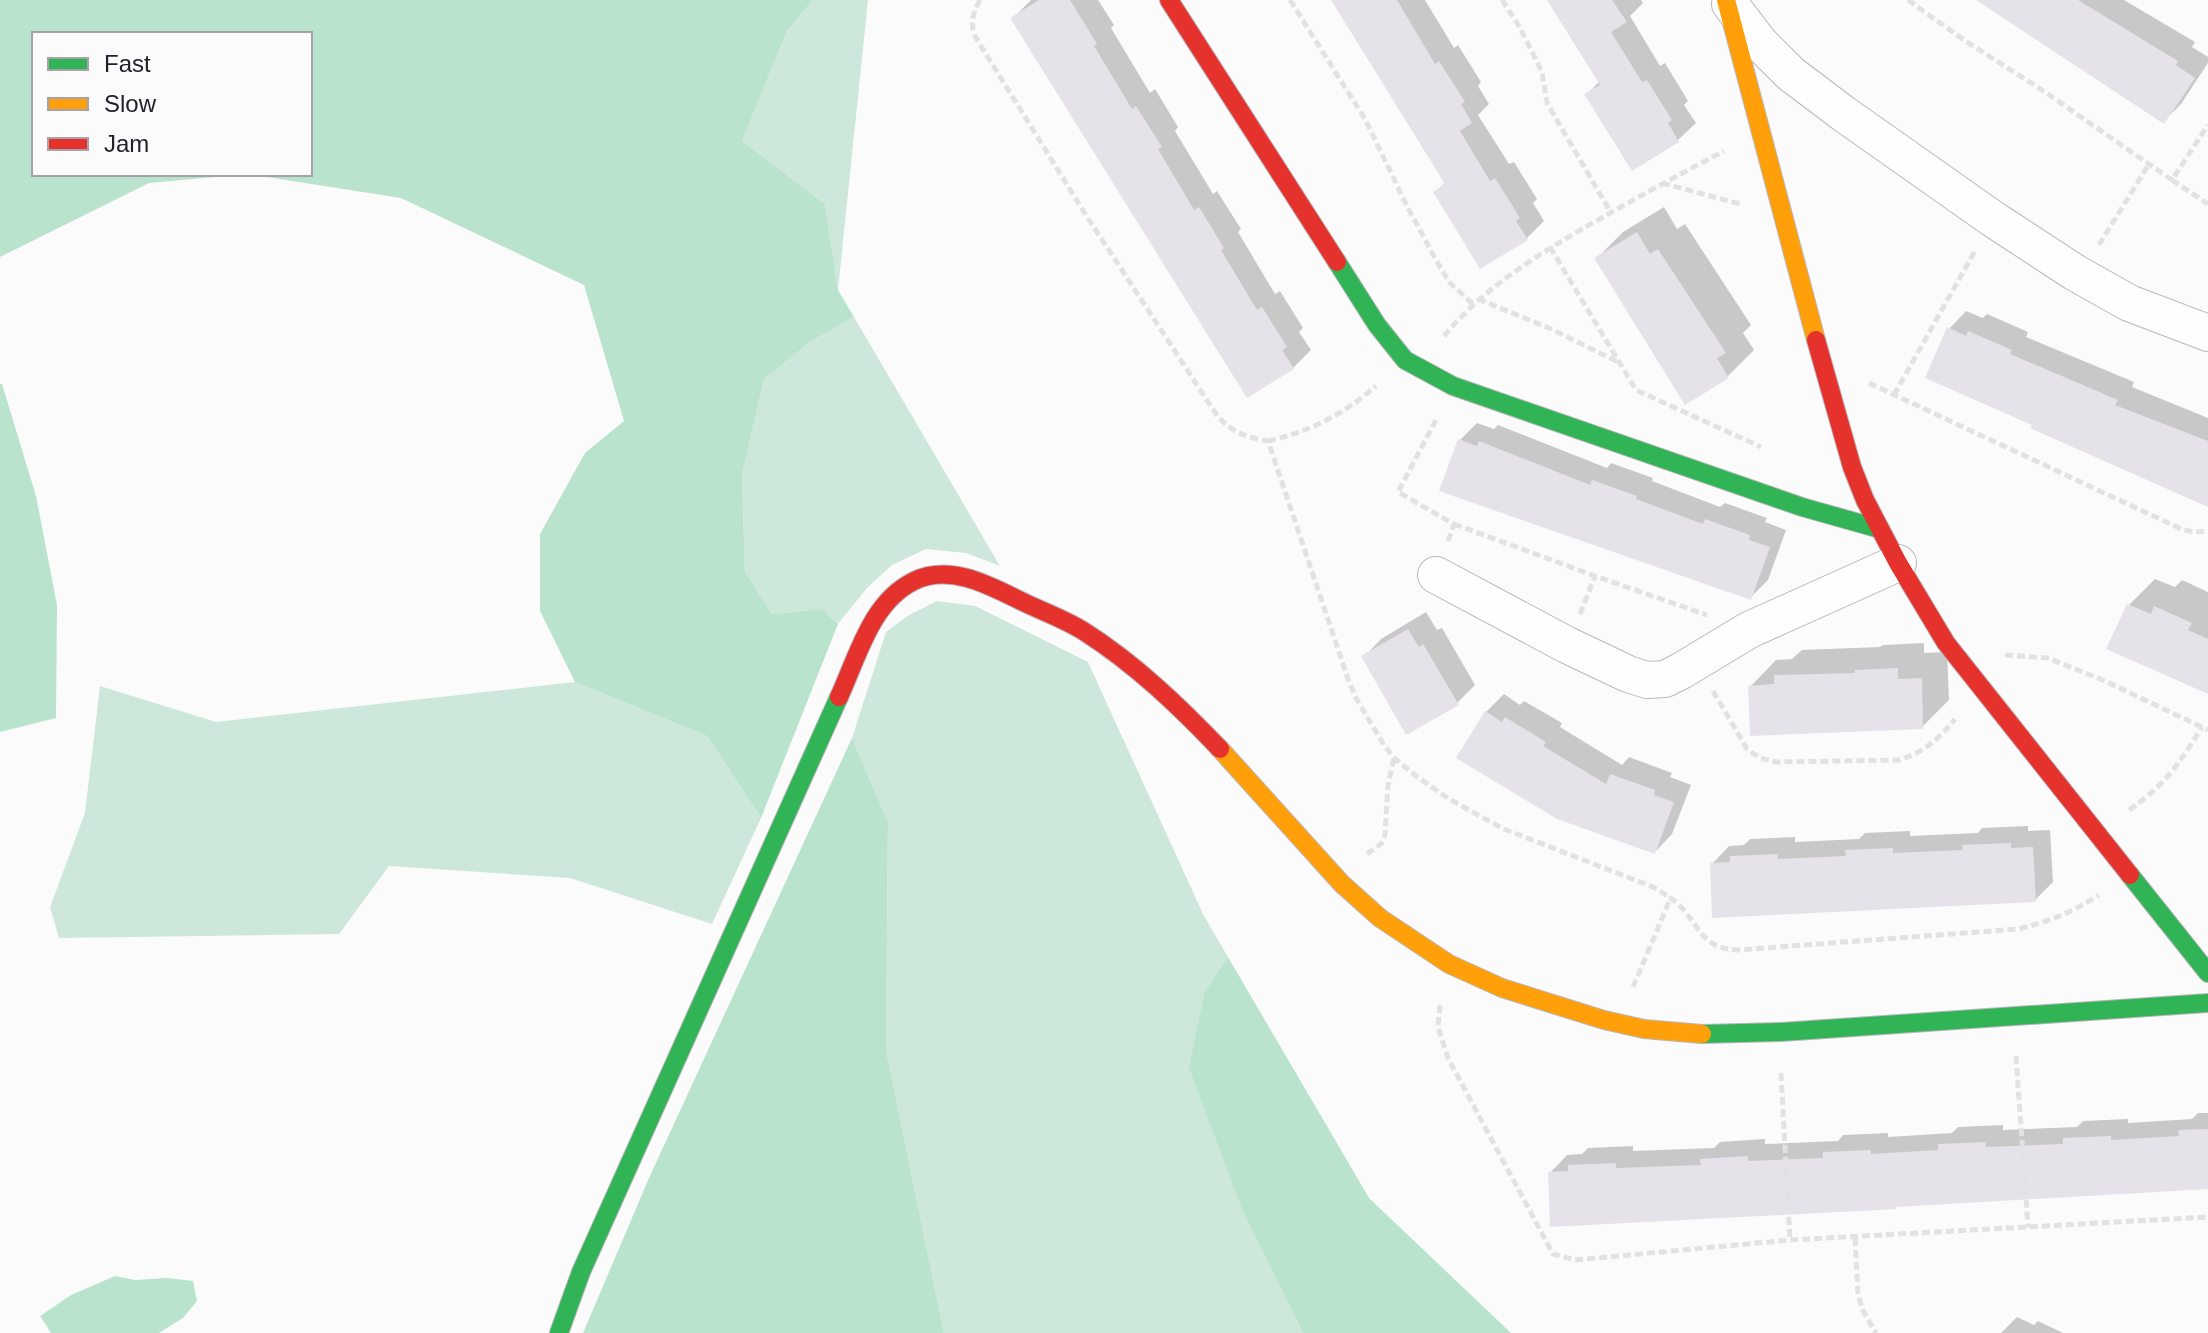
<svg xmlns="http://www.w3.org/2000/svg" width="2208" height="1333" viewBox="0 0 2208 1333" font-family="Helvetica,sans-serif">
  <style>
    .green { fill: #cde8da }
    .forest { fill: #bae3ce; fill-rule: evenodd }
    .shadow { fill: #0003 }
    .building { fill: #e5e3e9 }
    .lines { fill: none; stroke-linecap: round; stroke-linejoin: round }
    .street-casing { stroke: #bab7bc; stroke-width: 38 }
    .fast-casing { stroke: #bab7bc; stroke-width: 20 }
    .slow-casing { stroke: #bab7bc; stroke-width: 20 }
    .jam-casing { stroke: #bab7bc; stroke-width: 20 }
    .path { stroke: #e3e2e3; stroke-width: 5; stroke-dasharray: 8 4; stroke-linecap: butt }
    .street { stroke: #fefefe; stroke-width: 36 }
    .fast { stroke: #30b455; stroke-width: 18 }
    .slow { stroke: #ff9f0a; stroke-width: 18 }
    .jam { stroke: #e5322d; stroke-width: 18 }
  </style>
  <rect width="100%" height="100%" fill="#fbfbfb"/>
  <path class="green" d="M 813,0 L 868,0 L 838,290 L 825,204 L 742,141 L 787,31 Z
    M 854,317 L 1000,566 L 966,553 L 926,549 L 892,565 L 867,588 L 838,624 L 822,609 L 772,614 L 745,572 L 742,475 L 764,379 L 810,342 Z
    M 937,601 L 975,606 L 1088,662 L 1203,914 L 1228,957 L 1205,991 L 1242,1208 L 1303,1333 L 944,1333 L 886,1050 L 888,822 L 852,738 L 886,632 L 909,615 Z
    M 575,682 L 707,736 L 761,818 L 712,924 L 570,878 L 389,866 L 339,934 L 59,938 L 50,907 L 85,813 L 100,686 L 216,722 Z"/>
  <path class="forest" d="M 0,0 L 813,0 L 787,31 L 742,141 L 825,204 L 838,290 L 854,317 L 810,342 L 764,379 L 742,475 L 745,572 L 772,614 L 822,609 L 838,624 L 761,818 L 707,736 L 575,682 L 540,611 L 540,534 L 585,453 L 624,421 L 584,285 L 401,198 L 248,174 L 149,183 L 0,257 ZM 34,34 L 310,34 L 310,174 L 34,174 Z
    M 0,384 L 2,384 L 36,496 L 57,605 L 56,718 L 0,732 Z
    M 852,738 L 888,822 L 886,1050 L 944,1333 L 583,1333 L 649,1178 Z
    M 1228,957 L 1369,1198 L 1511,1333 L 1303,1333 L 1242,1209 L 1189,1068 L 1205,991 Z
    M 115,1276 L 135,1280 L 167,1278 L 193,1281 L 197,1301 L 183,1318 L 159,1333 L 51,1333 L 40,1316 L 71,1295 Z"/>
  <path class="shadow" d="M 1031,0 L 1098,0 L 1114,25 L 1111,28 L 1150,93 L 1155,89 L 1178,127 L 1175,131 L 1213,194 L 1217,191 L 1241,229 L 1238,232 L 1275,294 L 1280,291 L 1303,328 L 1299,332 L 1311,350 L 1293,368 L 1013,18 Z
    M 1333,0 L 1425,0 L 1454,48 L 1458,45 L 1481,82 L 1478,86 L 1489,104 L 1478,115 L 1509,164 L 1514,162 L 1537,199 L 1533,203 L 1544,221 L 1527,238 L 1435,192 L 1446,182 Z
    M 1550,0 L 1641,0 L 1643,3 L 1630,16 L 1660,66 L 1665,63 L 1688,101 L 1684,105 L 1696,123 L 1678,140 L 1633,168 L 1587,94 L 1600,81 Z
    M 1978,0 L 2124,0 L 2195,42 L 2192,47 L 2208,57 L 2208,63 L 2181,104 L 2164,121 Z
    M 1664,207 L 1677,229 L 1685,224 L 1751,325 L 1743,333 L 1754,350 L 1727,377 L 1597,258 L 1623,232 Z
    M 1966,311 L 1983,318 L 1987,314 L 2028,332 L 2026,337 L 2134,382 L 2132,387 L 2208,418 L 2208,505 L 2034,424 L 1949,329 Z
    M 1477,423 L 1494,429 L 1498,425 L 1607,468 L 1611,463 L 1653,478 L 1652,481 L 1720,507 L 1725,503 L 1767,518 L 1765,522 L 1786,530 L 1768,580 L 1750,598 L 1460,440 Z
    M 2155,579 L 2175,587 L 2182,580 L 2208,592 L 2208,692 L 2129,605 Z
    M 1426,612 L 1437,630 L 1442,628 L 1475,685 L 1457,703 L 1364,657 L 1381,639 Z
    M 1924,643 L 1924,653 L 1947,652 L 1949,700 L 1922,727 L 1750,687 L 1776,660 L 1792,659 L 1802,650 L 1880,647 L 1883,645 Z
    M 1504,694 L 1520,705 L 1524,701 L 1562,723 L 1560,727 L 1622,765 L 1629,757 L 1672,773 L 1670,777 L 1691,785 L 1672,834 L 1655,852 L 1486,712 Z
    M 2028,826 L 2028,831 L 2050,830 L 2053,882 L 2035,900 L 1712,864 L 1729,846 L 1744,845 L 1750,839 L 1795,837 L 1795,842 L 1859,839 L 1865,833 L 1910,831 L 1910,836 L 1978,833 L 1982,828 Z
    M 2198,1113 L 2208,1113 L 2208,1188 L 1550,1173 L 1567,1155 L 1582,1154 L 1588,1148 L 1633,1146 L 1633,1151 L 1714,1148 L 1720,1142 L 1765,1139 L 1765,1144 L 1838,1141 L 1843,1135 L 1888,1133 L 1888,1137 L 1952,1133 L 1958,1127 L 2003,1125 L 2003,1130 L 2077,1127 L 2083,1121 L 2128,1119 L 2128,1123 L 2192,1119 Z
    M 2017,1317 L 2034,1325 L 2038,1321 L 2063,1333 L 2001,1333 Z"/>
  <path class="building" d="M 1039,0 L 1070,0 L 1097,44 L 1094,46 L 1132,109 L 1136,106 L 1162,147 L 1158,149 L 1194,210 L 1199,207 L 1224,248 L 1221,250 L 1257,310 L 1262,307 L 1287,347 L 1282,350 L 1294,369 L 1247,398 L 1010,18 Z
    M 1331,0 L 1397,0 L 1435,64 L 1439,61 L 1465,102 L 1461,104 L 1472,123 L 1460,131 L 1490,181 L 1495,178 L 1520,218 L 1516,221 L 1528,240 L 1480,269 L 1433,192 L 1445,184 Z
    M 1547,0 L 1612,0 L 1627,22 L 1611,32 L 1642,82 L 1647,80 L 1672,120 L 1668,123 L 1679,142 L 1632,171 L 1584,94 L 1600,85 Z
    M 1976,0 L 2078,0 L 2178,61 L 2176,65 L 2195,78 L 2164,124 Z
    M 1637,232 L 1650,254 L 1658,249 L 1726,353 L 1717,358 L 1729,378 L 1685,405 L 1594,258 Z
    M 1947,327 L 1966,336 L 1968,331 L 2012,350 L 2010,354 L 2118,400 L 2115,405 L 2208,441 L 2208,507 L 2030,428 L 2032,425 L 1925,378 Z
    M 1458,439 L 1477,446 L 1479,441 L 1590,485 L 1592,480 L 1637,496 L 1636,499 L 1703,524 L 1705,519 L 1750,535 L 1749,540 L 1770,547 L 1751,600 L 1439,491 Z
    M 2127,604 L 2151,614 L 2154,606 L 2192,623 L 2188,630 L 2208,639 L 2208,694 L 2106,649 Z
    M 1408,629 L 1419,647 L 1423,644 L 1459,705 L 1406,735 L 1361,656 Z
    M 1898,668 L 1898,679 L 1922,678 L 1923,729 L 1750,736 L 1748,686 L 1774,684 L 1774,675 L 1855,673 L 1855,670 Z
    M 1485,711 L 1502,722 L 1505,717 L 1546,742 L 1543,746 L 1606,784 L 1610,774 L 1655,790 L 1654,795 L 1674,802 L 1655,854 L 1557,819 L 1456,758 Z
    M 2011,843 L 2011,848 L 2033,847 L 2036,902 L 1712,918 L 1710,863 L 1730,862 L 1730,856 L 1778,854 L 1778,859 L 1846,856 L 1845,850 L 1893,848 L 1893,853 L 1963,850 L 1962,845 Z
    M 2208,1129 L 2208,1189 L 1896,1207 L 1896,1209 L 1550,1227 L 1548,1172 L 1568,1171 L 1568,1165 L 1616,1163 L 1616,1168 L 1701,1165 L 1700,1159 L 1748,1156 L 1748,1161 L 1823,1158 L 1823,1152 L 1871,1150 L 1871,1154 L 1938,1150 L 1938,1144 L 1986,1142 L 1986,1147 L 2063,1144 L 2063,1138 L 2111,1136 L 2111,1140 L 2179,1136 L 2178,1130 Z"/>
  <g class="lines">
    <defs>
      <path id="street" d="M 1730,4 L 1760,43 L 1791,74 L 1844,114 L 1993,219 L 2074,272 L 2129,303 L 2208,333
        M 1436,575 L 1567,645 L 1628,674 L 1647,680 L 1665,679 L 1681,671 L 1749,630 L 1898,563"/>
      <path id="fast" d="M 1337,262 L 1377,325 L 1405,360 L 1453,386 L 1802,507 L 1880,529
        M 2130,875 L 2208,973
        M 1702,1034 L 1781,1032 L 2208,1003
        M 559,1333 L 581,1272 L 839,697"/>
      <path id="slow" d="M 1726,0 L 1816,340
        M 1220,749 L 1342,884 L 1380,918 L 1449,964 L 1502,988 L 1604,1020 L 1644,1029 L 1702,1034"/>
      <path id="jam" d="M 1169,0 L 1337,262
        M 1816,340 L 1852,467 L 1865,500 L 1898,563 L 1946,643 L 2130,875
        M 839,697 C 858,656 871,602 914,581 C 949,564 987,584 1019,600 C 1041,611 1065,619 1085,632 C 1135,664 1179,706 1220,749"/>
    </defs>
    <use href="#street" class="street-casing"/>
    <use href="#fast" class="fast-casing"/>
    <use href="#slow" class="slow-casing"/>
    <use href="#jam" class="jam-casing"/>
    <path class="path" d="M 980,0 C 973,14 969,23 976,38 L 1084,212 L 1216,414 C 1231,432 1245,437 1268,441 L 1348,679 L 1356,698 L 1384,745 L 1394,758 L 1416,776 L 1449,799 L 1504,829 L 1653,887 C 1665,894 1675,900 1684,910 C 1703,934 1705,948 1738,950 L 2018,929 C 2048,922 2073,912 2099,895
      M 1290,0 L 1365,119 L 1407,206 L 1436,260 L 1449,282 L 1473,304
      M 1502,0 L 1519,26 L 1542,72 L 1547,103 L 1611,213
      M 1908,0 L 1964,40 L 2042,90 L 2172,180 L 2208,125
      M 2172,180 L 2208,204
      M 1662,183 L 1740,204
      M 2099,245 L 2149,164
      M 1550,247 L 1636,390 L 1761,447
      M 1478,299 L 1549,328 L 1620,363
      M 1444,336 C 1488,283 1547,249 1605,216 C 1645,193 1684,172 1724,151
      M 1869,383 L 2179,528 L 2193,532 L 2208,531
      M 1894,395 L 1976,249
      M 1436,420 L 1398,492 L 1454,524 L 1447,544
      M 1268,441 C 1309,432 1344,414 1376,386
      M 1454,524 L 1595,576 L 1707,615
      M 1580,614 L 1595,576
      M 2005,655 L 2048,658 L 2105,681 L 2208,730
      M 1713,691 L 1747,749 L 1760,758 L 1776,762 L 1899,760 C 1924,752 1939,739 1955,719
      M 2129,810 C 2165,785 2179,764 2202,727
      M 1367,854 L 1381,844 L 1385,835 L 1388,785 L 1394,758
      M 1633,987 L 1671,897
      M 1440,1005 L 1438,1027 L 1448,1058 L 1553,1254 L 1575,1260 L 1790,1240 L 2208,1217
      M 2016,1056 L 2028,1227
      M 1781,1073 L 1790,1240
      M 1855,1238 L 1858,1293 L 1862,1309 L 1876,1333"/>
    <use href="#street" class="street"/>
    <use href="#fast" class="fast"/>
    <use href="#slow" class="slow"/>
    <use href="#jam" class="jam"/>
  </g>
  <rect x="32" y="32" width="280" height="144" fill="#fbfbfb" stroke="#a5a3a7" stroke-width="2"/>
  <rect x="48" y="58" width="40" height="12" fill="#30b455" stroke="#a5a3a7" stroke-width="2"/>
  <text x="104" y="72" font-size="24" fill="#24202a">Fast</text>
  <rect x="48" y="98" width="40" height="12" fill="#ff9f0a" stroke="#a5a3a7" stroke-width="2"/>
  <text x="104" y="112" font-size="24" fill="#24202a">Slow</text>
  <rect x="48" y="138" width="40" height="12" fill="#e5322d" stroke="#a5a3a7" stroke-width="2"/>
  <text x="104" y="152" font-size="24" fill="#24202a">Jam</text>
</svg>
